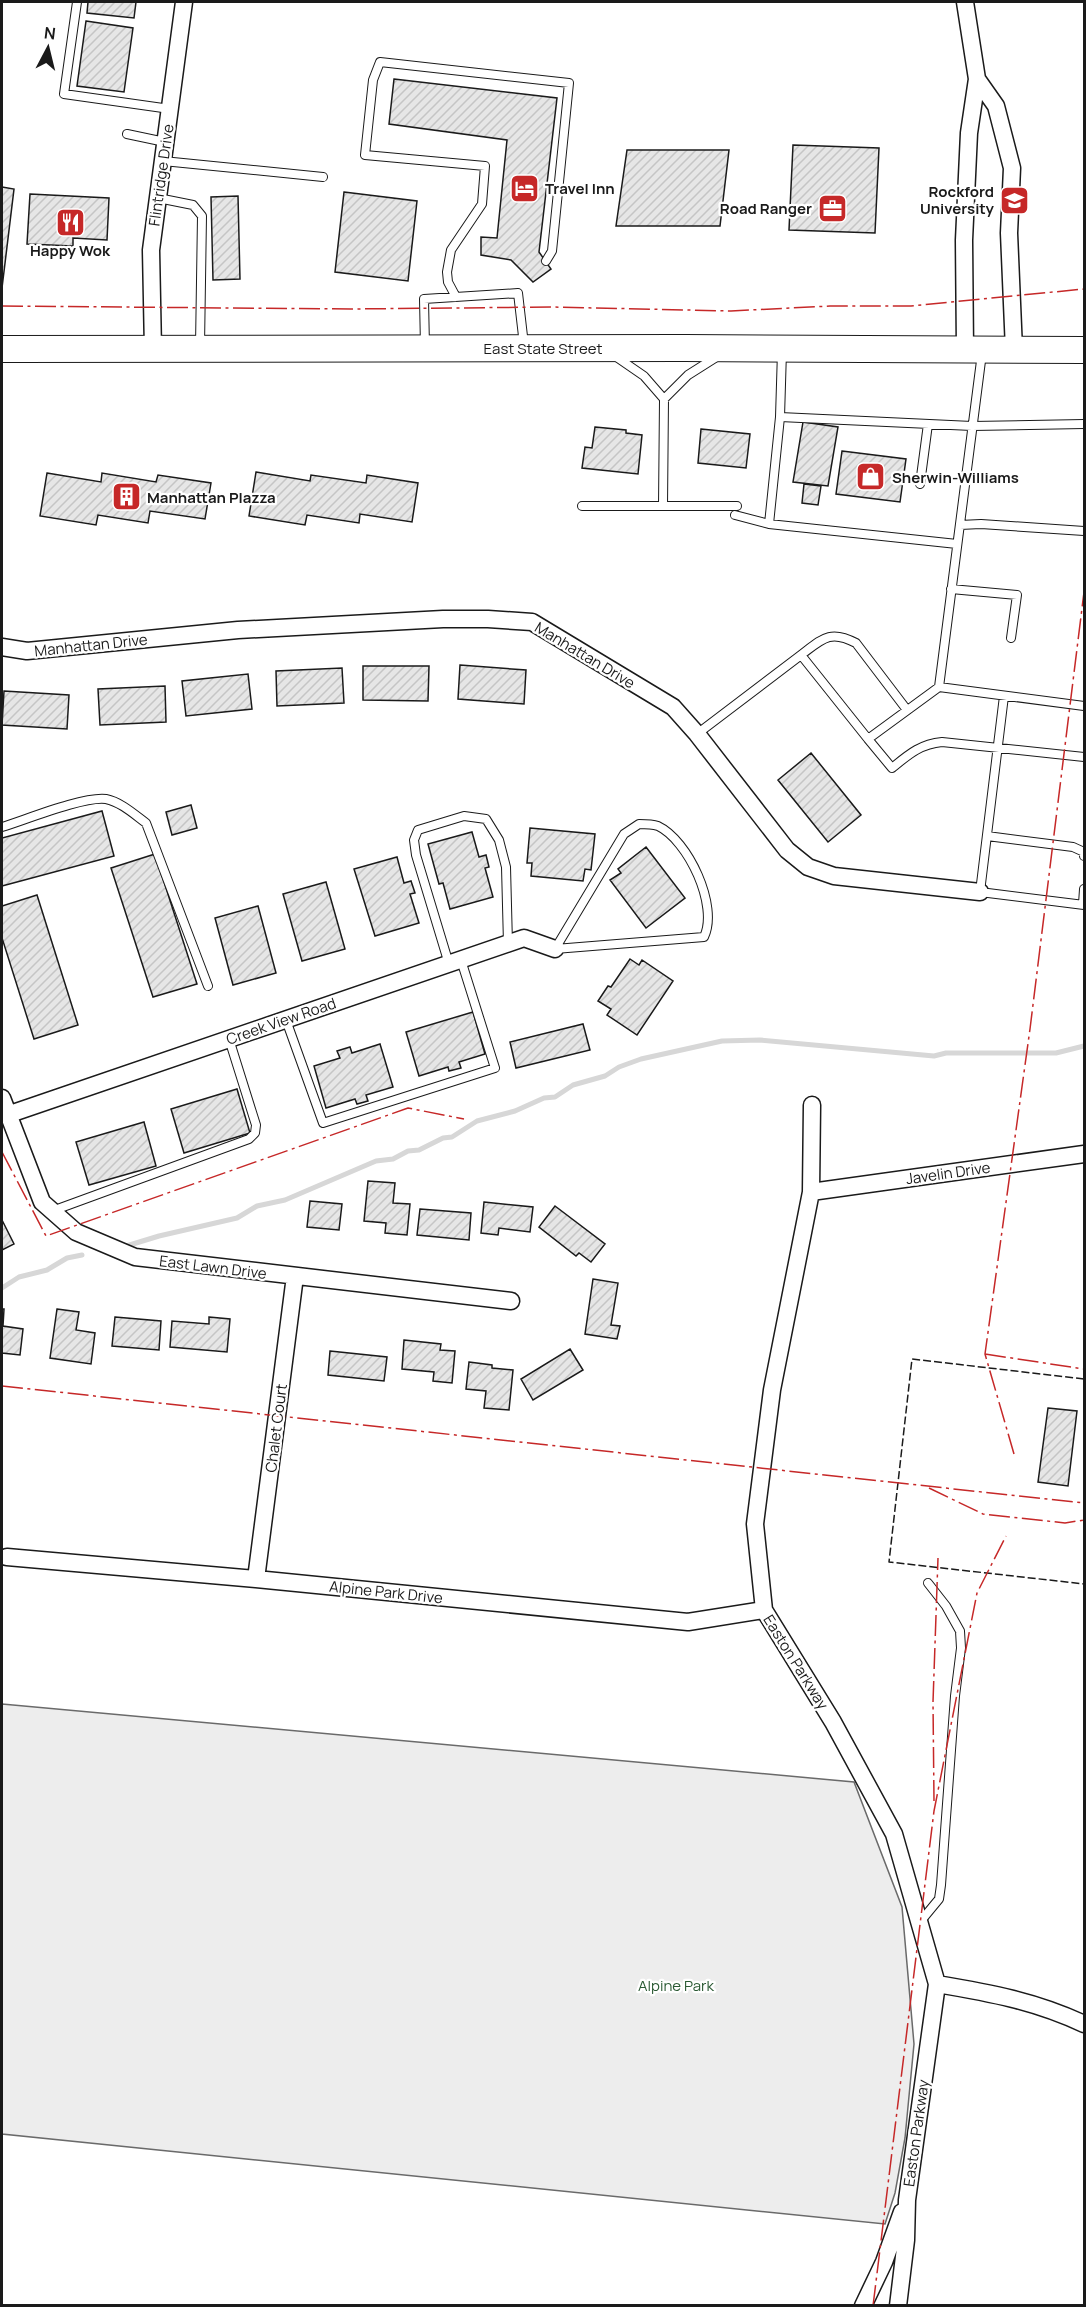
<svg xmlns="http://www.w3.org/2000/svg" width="1086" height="2307" viewBox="0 0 1086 2307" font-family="Manrope,sans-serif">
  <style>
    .park { fill: #ededed; stroke: #6a6a6a; stroke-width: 1.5 }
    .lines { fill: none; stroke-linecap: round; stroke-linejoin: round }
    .stream { stroke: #d7d7d7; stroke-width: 5 }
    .building { fill: url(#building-hatch); stroke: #1a1a1a; stroke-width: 1.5 }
    .lane-casing { stroke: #1a1a1a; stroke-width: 10 }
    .street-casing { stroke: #1a1a1a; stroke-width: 19 }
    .primary-casing { stroke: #1a1a1a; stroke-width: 28 }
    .lane { stroke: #fff; stroke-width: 8 }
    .street { stroke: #fff; stroke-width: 16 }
    .primary { stroke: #fff; stroke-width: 26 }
    .fence { stroke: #1a1a1a; stroke-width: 1.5; stroke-dasharray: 8 3; stroke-linecap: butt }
    .power { stroke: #c62828; stroke-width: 1.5; stroke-dasharray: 21 4.5 3 4.5; stroke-linecap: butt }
    .labels { text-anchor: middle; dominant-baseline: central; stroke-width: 4.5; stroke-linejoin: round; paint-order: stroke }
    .street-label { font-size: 15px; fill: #1a1a1a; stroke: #fff }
    .poi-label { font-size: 15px; font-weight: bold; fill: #1a1a1a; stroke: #fff; text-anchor: start }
    .park-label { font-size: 15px; fill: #2b5a34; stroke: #fff }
  </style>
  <defs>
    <pattern id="building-hatch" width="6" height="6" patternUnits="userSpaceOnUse" patternTransform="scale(1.5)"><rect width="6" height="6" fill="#e6e6e6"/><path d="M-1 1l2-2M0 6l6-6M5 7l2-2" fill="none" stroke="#c5c5c5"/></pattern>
  </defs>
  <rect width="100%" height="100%" fill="#fff"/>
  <path class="park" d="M 2,1704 L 854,1782 L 902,1907 L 914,2044 L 905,2138 L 895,2193 L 885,2224 L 2,2134 Z"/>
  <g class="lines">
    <path class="stream" d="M 123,1247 L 159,1236 L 237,1218 L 257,1206 L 285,1200 L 376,1161 L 393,1159 L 408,1151 L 419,1150 L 443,1138 L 452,1137 L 477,1121 L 515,1111 L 544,1098 L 555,1097 L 573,1085 L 605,1076 L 619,1067 L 641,1059 L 722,1041 L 760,1040 L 934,1056 L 946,1053 L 1056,1053 L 1084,1046
      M 2,1288 L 19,1277 L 47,1270 L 67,1258 L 82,1255"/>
  </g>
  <path class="building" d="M 88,2 L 136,2 L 134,18 L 87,13 Z
    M 86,21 L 133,28 L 124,92 L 77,86 Z
    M 394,79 L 557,98 L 539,252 L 551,269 L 533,282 L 511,260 L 481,255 L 481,237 L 497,238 L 507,140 L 389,124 Z
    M 793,145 L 879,148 L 875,233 L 789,230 Z
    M 627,150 L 729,150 L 720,226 L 616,226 Z
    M 2,187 L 14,189 L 2,288 Z
    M 344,192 L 417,201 L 408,281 L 335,272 Z
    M 30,194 L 109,198 L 107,240 L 73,238 L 73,246 L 27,244 Z
    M 238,196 L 240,279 L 213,280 L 211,197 Z
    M 803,422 L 838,427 L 828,486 L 793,482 Z
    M 595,427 L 626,430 L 626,433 L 642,435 L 638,474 L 582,468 L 585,447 L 592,448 Z
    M 701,429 L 750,434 L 746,468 L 698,463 Z
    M 842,451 L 906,459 L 900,502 L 836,494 Z
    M 256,472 L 310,481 L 311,475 L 366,483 L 367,475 L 418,483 L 412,522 L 360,514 L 359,523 L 307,515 L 305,525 L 249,516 Z
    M 47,473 L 101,482 L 102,473 L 156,482 L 158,475 L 211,483 L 205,519 L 150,511 L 148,523 L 98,515 L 96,525 L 40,516 Z
    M 804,484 L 821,486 L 818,505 L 802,503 Z
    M 460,665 L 526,670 L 524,704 L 458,699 Z
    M 363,666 L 429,666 L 428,701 L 363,700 Z
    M 342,668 L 344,703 L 277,706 L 276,671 Z
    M 248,674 L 252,709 L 186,716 L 182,681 Z
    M 165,686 L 166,722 L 100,725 L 98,689 Z
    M 4,691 L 69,695 L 67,729 L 2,725 Z
    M 811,753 L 861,815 L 828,842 L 778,780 Z
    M 191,805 L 197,828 L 172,835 L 166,812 Z
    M 102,811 L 114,856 L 2,886 L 2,838 Z
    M 530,828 L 595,834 L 591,870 L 585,869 L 583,881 L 531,876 L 532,863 L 527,863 Z
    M 472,832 L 479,857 L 486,855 L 489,867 L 485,868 L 493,897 L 450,909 L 443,883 L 439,884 L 428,844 Z
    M 646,847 L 685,898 L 646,928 L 610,880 L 621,873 L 618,869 Z
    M 155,854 L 197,984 L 153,997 L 111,868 Z
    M 397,857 L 404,883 L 411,881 L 415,893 L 410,894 L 419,923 L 375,936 L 354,869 Z
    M 326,882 L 345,949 L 302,961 L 283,894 Z
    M 37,895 L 78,1025 L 34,1039 L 2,938 L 2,906 Z
    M 258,906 L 276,973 L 233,985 L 215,918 Z
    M 630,959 L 639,965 L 642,960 L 673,981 L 637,1035 L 607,1015 L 611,1009 L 598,1001 L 608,986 L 611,987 Z
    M 473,1012 L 485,1054 L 459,1062 L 461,1068 L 449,1071 L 448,1067 L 419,1076 L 406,1032 Z
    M 583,1024 L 590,1050 L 516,1068 L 510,1042 Z
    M 380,1044 L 393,1087 L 366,1095 L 368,1101 L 357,1104 L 355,1099 L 326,1108 L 314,1066 L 340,1058 L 337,1051 L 350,1047 L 352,1053 Z
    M 237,1089 L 250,1133 L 184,1153 L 171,1109 Z
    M 144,1122 L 156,1166 L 89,1185 L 76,1142 Z
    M 368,1181 L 395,1183 L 393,1203 L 410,1204 L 407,1235 L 385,1233 L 386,1223 L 364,1221 Z
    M 310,1201 L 342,1204 L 339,1230 L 307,1227 Z
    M 484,1202 L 533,1207 L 530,1232 L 499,1228 L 498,1235 L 481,1233 Z
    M 555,1206 L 605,1244 L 591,1262 L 579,1253 L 576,1256 L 539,1227 Z
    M 420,1209 L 471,1213 L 469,1240 L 417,1235 Z
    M 2,1220 L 14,1244 L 2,1250 Z
    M 593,1279 L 618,1283 L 611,1325 L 620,1326 L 617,1339 L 585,1334 Z
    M 2,1309 L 4,1309 L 3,1326 L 23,1329 L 20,1355 L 2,1353 Z
    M 57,1309 L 79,1312 L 76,1330 L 95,1333 L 91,1364 L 50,1358 Z
    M 115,1317 L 161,1321 L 159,1350 L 112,1346 Z
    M 209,1317 L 230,1319 L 227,1352 L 170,1347 L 172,1321 L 209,1324 Z
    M 404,1340 L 441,1344 L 440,1350 L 455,1351 L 452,1383 L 433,1381 L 434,1372 L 402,1369 Z
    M 570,1349 L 583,1370 L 533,1400 L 521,1379 Z
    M 330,1351 L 387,1357 L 384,1381 L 328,1375 Z
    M 469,1362 L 492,1365 L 492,1368 L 513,1370 L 509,1410 L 484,1408 L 486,1391 L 466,1389 Z
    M 1048,1408 L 1077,1411 L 1068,1486 L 1038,1482 Z"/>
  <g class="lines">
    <defs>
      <path id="lane" d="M 77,2 L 64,94 L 170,109
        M 127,134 L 165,142
        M 163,161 L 323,177
        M 158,198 L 193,205 L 202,216 L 200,346
        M 456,297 L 448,282 L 447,272 L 451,250 L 482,204 L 485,166 L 365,155 L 373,80 L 380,62 L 569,83 L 552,251 L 546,261
        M 425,347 L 424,299 L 518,293 L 524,345
        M 615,356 L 644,376 L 664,399 L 663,506
        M 664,399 L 688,375 L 718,356
        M 780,417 L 782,351
        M 920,484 L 928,424
        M 582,506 L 737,506
        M 735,515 L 769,524
        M 960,525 L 981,524 L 1084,531
        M 957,544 L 769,524 L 780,417 L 972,426 L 1084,424
        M 951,589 L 1017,595 L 1011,638
        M 801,655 C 822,639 830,629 856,643 L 907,710
        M 939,687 L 982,353
        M 1004,696 L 980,892 L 1084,905
        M 697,734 L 801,655 L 868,739 L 939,687 L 1084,706
        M 868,739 L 892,768 C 908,755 920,744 942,742 L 1084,757
        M 639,824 C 645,824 652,824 658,826 C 688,840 719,906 704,937 L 555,949 L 624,834 Z
        M 2,827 C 25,820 84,796 106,799 C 121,802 135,815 146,823 L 208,986
        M 987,836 L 1073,847 L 1084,852 L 1084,856
        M 1083,904 L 1084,889
        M 449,964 L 416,855 L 414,840 L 418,830 L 464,816 L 486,819 L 499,840 L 506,867 L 508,944
        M 286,1020 L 323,1123 L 495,1068 L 461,960
        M 52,1211 L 249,1139 L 255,1133 L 256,1125 L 229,1039
        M 920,1922 L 939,1899 L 941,1885 L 955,1696 L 961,1648 L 960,1631 L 946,1606 L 928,1583"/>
      <path id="street" d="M 965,2 L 977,79 L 969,133 L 964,240 L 965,350
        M 977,79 L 996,106 L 1012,168 L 1009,233 L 1014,350
        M 153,350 L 151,250 L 184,2
        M 2,647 L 27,651 L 238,630 L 443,619 L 488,619 L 532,622 L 673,707 L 697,734 L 787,850 L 808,867 L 834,876 L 980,892
        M 2,1098 L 42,1202 L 76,1232 L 135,1257 L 511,1301
        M 812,1105 L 811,1192 L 772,1390 L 755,1524 L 764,1610 L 833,1722 L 894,1834 L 937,1984 L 907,2200 L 906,2240 L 898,2306
        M 7,1115 L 524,938 L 555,949
        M 811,1192 L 1084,1154
        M 7,1557 L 256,1579 L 688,1622 L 764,1610
        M 256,1579 L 295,1276
        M 937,1984 C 990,1993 1035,2001 1084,2024
        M 863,2306 L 884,2262 L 902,2212"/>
      <path id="primary" d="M 2,349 L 684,348 L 1084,350"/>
    </defs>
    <use href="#lane" class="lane-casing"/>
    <use href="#street" class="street-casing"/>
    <use href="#primary" class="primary-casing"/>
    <use href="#lane" class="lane"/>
    <use href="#street" class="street"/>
    <use href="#primary" class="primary"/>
    <path class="fence" d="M 1084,1379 L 912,1359 L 889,1562 L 1084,1584"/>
    <path class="power" d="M 2,306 L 351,309 L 552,307 L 731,311 L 830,306 L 911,306 L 1084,289
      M 2,1152 L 46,1236 L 408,1108 L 464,1119
      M 985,1354 L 1084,1369
      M 2,1386 L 1084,1503
      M 1014,1454 L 985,1354 L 1030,1029 L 1084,592
      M 929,1488 L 983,1514 L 1065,1523 L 1084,1520
      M 934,1801 L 933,1702 L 938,1558
      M 873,2306 L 934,1811 L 977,1593 L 1006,1536"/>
  </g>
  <defs>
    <symbol id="hotel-square" viewBox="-11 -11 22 22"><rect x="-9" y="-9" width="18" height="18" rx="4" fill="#c62828" stroke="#fff"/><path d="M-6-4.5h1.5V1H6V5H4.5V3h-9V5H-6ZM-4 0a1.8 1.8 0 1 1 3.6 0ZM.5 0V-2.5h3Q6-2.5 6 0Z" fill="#fff"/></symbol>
    <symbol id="university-square" viewBox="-11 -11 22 22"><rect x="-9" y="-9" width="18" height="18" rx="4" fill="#c62828" stroke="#fff"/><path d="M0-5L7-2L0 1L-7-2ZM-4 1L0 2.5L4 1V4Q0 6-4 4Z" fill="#fff"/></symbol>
    <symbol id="office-square" viewBox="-11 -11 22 22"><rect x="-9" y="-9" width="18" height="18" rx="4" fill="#c62828" stroke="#fff"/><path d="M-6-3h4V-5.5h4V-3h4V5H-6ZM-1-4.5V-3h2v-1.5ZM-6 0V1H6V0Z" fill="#fff"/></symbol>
    <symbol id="restaurant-square" viewBox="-11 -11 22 22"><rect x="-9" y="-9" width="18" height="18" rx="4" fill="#c62828" stroke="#fff"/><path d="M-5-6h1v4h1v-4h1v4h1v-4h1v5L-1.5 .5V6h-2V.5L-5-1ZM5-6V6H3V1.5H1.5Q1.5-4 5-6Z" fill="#fff"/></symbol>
    <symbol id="shop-square" viewBox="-11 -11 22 22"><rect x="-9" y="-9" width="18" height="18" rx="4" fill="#c62828" stroke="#fff"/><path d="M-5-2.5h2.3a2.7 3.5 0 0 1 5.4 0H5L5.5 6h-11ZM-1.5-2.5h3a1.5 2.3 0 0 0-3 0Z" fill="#fff"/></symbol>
    <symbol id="building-square" viewBox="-11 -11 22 22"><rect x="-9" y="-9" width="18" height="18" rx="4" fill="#c62828" stroke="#fff"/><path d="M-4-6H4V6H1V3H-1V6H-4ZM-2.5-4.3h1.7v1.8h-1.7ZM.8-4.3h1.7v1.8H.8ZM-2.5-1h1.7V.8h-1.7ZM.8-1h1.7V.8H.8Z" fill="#fff"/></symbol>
  </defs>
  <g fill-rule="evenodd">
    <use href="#hotel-square" x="508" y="172" width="33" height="33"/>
    <use href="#university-square" x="998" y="184" width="33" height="33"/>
    <use href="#office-square" x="816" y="192" width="33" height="33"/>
    <use href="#restaurant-square" x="54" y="206" width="33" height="33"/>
    <use href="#shop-square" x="854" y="460" width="33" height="33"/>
    <use href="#building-square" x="110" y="480" width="33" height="33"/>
  </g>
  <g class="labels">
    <g class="street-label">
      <text transform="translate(161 175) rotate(-82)">Flintridge Drive</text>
      <text x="543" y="348">East State Street</text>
      <text transform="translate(91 645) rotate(-6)">Manhattan Drive</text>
      <text transform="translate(585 655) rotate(31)">Manhattan Drive</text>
      <text transform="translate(281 1021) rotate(-19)">Creek View Road</text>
      <text transform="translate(948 1173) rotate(-8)">Javelin Drive</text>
      <text transform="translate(213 1267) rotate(7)">East Lawn Drive</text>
      <text transform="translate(276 1428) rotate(-83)">Chalet Court</text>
      <text transform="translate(386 1592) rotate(6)">Alpine Park Drive</text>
      <text transform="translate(796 1662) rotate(58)">Easton Parkway</text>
      <text transform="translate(916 2133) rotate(-82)">Easton Parkway</text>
    </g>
    <g class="poi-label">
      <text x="545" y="188">Travel Inn</text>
      <text x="994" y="191" text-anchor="end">Rockford<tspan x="994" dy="17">University</tspan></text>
      <text x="812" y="208" text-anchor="end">Road Ranger</text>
      <text x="70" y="250" text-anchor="middle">Happy Wok</text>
      <text x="892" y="477">Sherwin-Williams</text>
      <text x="147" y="497">Manhattan Plazza</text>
    </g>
    <g class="park-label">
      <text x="676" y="1985">Alpine Park</text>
    </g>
  </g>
  <rect width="1086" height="2307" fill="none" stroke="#1a1a1a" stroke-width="6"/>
  <g transform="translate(48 48) rotate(7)" stroke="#ffffff" stroke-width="4.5" paint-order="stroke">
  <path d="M0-4.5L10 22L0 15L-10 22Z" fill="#1a1a1a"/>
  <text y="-9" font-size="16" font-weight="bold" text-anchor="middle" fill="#1a1a1a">N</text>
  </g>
</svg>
